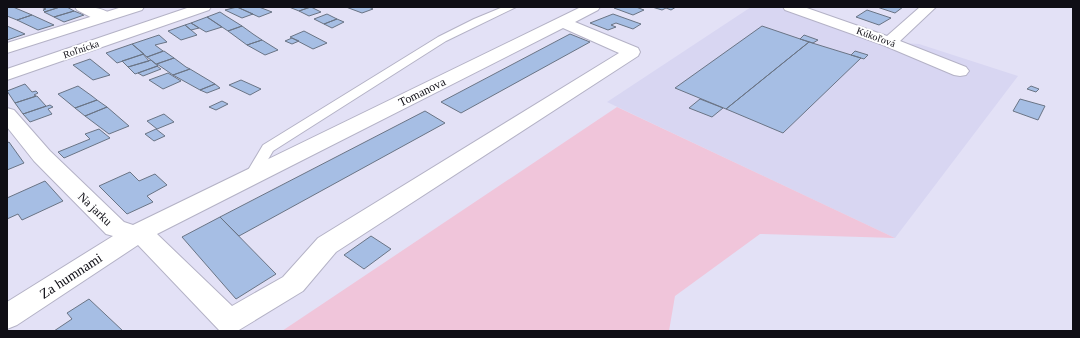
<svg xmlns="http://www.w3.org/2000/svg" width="1080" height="338" viewBox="0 0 1080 338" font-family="Georgia,serif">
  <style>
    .built { fill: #d8d6f2 }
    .green { fill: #f0c5da }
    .building { fill: #a6bee4; stroke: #6a7485 }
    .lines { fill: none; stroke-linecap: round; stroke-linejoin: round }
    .service-casing { stroke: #b4b2c6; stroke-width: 2 }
    .minor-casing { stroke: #b4b2c6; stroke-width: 2 }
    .tertiary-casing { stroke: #b4b2c6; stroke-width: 2 }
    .service { fill: #fff; fill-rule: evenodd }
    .minor { fill: #fff; fill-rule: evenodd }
    .tertiary { fill: #fff; fill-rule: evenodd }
    .labels { text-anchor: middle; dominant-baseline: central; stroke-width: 4; stroke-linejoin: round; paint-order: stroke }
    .far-street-label { font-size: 10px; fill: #0f0e15; stroke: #fff }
    .street-label { font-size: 12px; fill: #0f0e15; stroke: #fff }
    .near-street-label { font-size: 14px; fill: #0f0e15; stroke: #fff }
  </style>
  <rect width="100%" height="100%" fill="#e3e1f6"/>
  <path class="built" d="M 751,7 L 777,7 L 874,41 L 919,44 L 1018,76 L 895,238 L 607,102 Z"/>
  <path class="green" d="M 617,107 L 895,238 L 760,234 L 675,296 L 669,331 L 282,331 Z"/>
  <path class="building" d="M 7,7 L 13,7 L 32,15 L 17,20 L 7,16 Z
    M 41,7 L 60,7 L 45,12 L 43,10 L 46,9 Z
    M 60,7 L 67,7 L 74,11 L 54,17 L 44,12 Z
    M 237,7 L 253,14 L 242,18 L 225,10 Z
    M 237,7 L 259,7 L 272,12 L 259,17 Z
    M 289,7 L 310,7 L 299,11 Z
    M 311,7 L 321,12 L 309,16 L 299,11 Z
    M 346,7 L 369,7 L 373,9 L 362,13 Z
    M 617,7 L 636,7 L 644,10 L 633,15 L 614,8 Z
    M 652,7 L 676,7 L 671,10 L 666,8 L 662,10 Z
    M 877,7 L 903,7 L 895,13 Z
    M 867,10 L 891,18 L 879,25 L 856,17 Z
    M 74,11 L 84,15 L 64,22 L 54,17 Z
    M 220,12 L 226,16 L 242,26 L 228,31 L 207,17 Z
    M 327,14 L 337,19 L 324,24 L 314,19 Z
    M 613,14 L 641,24 L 633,29 L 616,23 L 611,25 L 616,27 L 608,30 L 590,23 Z
    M 32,15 L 54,25 L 38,30 L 17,20 Z
    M 207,17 L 222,27 L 206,32 L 191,23 Z
    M 337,19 L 344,22 L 332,28 L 324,24 Z
    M 191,23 L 199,28 L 191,30 L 185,25 Z
    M 185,25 L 197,35 L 181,40 L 168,31 Z
    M 7,26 L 25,34 L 7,40 Z
    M 242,26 L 253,34 L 262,40 L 247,45 L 228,31 Z
    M 762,26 L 809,42 L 726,109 L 675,88 Z
    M 304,31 L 327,43 L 313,49 L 290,37 Z
    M 570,34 L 590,42 L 461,113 L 441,102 Z
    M 159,35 L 167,42 L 155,45 L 163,51 L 147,57 L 132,44 Z
    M 804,35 L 818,40 L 813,43 L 800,39 Z
    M 292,38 L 299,41 L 292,44 L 285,41 Z
    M 262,40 L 278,50 L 265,55 L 247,45 Z
    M 809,42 L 861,58 L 783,133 L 726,109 Z
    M 132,44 L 144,54 L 117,63 L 106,53 Z
    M 164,51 L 174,58 L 156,64 L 147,57 Z
    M 855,51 L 868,55 L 864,59 L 851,55 Z
    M 143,54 L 149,61 L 128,67 L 122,61 Z
    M 174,58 L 186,67 L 190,69 L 173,75 L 157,64 Z
    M 90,59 L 110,75 L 93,80 L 73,65 Z
    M 151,60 L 158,66 L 135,74 L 128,67 Z
    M 157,66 L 161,69 L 143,76 L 138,73 Z
    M 190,69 L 215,84 L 200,90 L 173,75 Z
    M 168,73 L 181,81 L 163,89 L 149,80 Z
    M 241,80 L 261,89 L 250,95 L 229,85 Z
    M 25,84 L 32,92 L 36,91 L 38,93 L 34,95 L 36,96 L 15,103 L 7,91 Z
    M 215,84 L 220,88 L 207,93 L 200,90 Z
    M 78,86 L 92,96 L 97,100 L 75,108 L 58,94 Z
    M 1031,86 L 1039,89 L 1036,92 L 1027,89 Z
    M 37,96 L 46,106 L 23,114 L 15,103 Z
    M 700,99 L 723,108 L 712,117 L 689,108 Z
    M 1020,99 L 1045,106 L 1038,120 L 1013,111 Z
    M 97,100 L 107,107 L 85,116 L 75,108 Z
    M 222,101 L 228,104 L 216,110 L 209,107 Z
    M 50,105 L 53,107 L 48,109 L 52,114 L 30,122 L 23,114 Z
    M 107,107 L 129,126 L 109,134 L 85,116 Z
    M 425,111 L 445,123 L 239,236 L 220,217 Z
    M 164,114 L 174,122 L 157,129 L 147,121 Z
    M 99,129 L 110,138 L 64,158 L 58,152 L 90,139 L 85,134 Z
    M 156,129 L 165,136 L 154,141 L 145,134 Z
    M 9,142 L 24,163 L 7,170 L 7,143 Z
    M 130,172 L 139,181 L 155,174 L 167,185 L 147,196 L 153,202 L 127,214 L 99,186 Z
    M 45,181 L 63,201 L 22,220 L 18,214 L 7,219 L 7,198 Z
    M 220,217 L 276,274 L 236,299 L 182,237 Z
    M 371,236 L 391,249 L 364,269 L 344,255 Z
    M 89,299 L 123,331 L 54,331 L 72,319 L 67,313 Z"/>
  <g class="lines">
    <defs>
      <path id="service" d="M 503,7 L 516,7 L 446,41 L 273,151 L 256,180 L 251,182 L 246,180 L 244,177 L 263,145 L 438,37 L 474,19 Z"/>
      <path id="minor" d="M 75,7 C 87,7 105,6 113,17 L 110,20 C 99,23 87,15 77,10 Z
        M 190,7 L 211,7 L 209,10 L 7,80 L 7,69 Z
        M 581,7 L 600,7 L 598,10 L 575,22 L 638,48 L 640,52 L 638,56 L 336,252 L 303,291 L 239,330 L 219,330 L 138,245 L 17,325 L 7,329 L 7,302 L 113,236 L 106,234 L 34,161 L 7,127 L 7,108 L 14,110 L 50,151 L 124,222 L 133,225 ZM 563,28 L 619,53 L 318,238 L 283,277 L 232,306 L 157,234 Z
        M 783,7 L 804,7 L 887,36 L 920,7 L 936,7 L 900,41 L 966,67 L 969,71 L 966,75 L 960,76 L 954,75 L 883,45 L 785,10 Z"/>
      <path id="tertiary" d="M 122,7 L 144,7 L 142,10 L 7,53 L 7,43 Z"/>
    </defs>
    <use href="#service" class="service-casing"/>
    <use href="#minor" class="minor-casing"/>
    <use href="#tertiary" class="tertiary-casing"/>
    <use href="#service" class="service"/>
    <use href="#minor" class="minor"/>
    <use href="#tertiary" class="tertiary"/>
  </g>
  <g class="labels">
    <g class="far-street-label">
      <text transform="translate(876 37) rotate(20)">Kúkoľová</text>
      <text transform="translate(81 49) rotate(-19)">Roľnícka</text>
    </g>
    <g class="street-label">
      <text transform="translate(422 92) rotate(-26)">Tomanova</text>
      <text transform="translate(95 209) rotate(44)">Na jarku</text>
    </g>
    <g class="near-street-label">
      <text transform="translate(71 276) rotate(-33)">Za humnami</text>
    </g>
  </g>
  <rect width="1080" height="338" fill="none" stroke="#0f0e15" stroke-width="16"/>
</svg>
